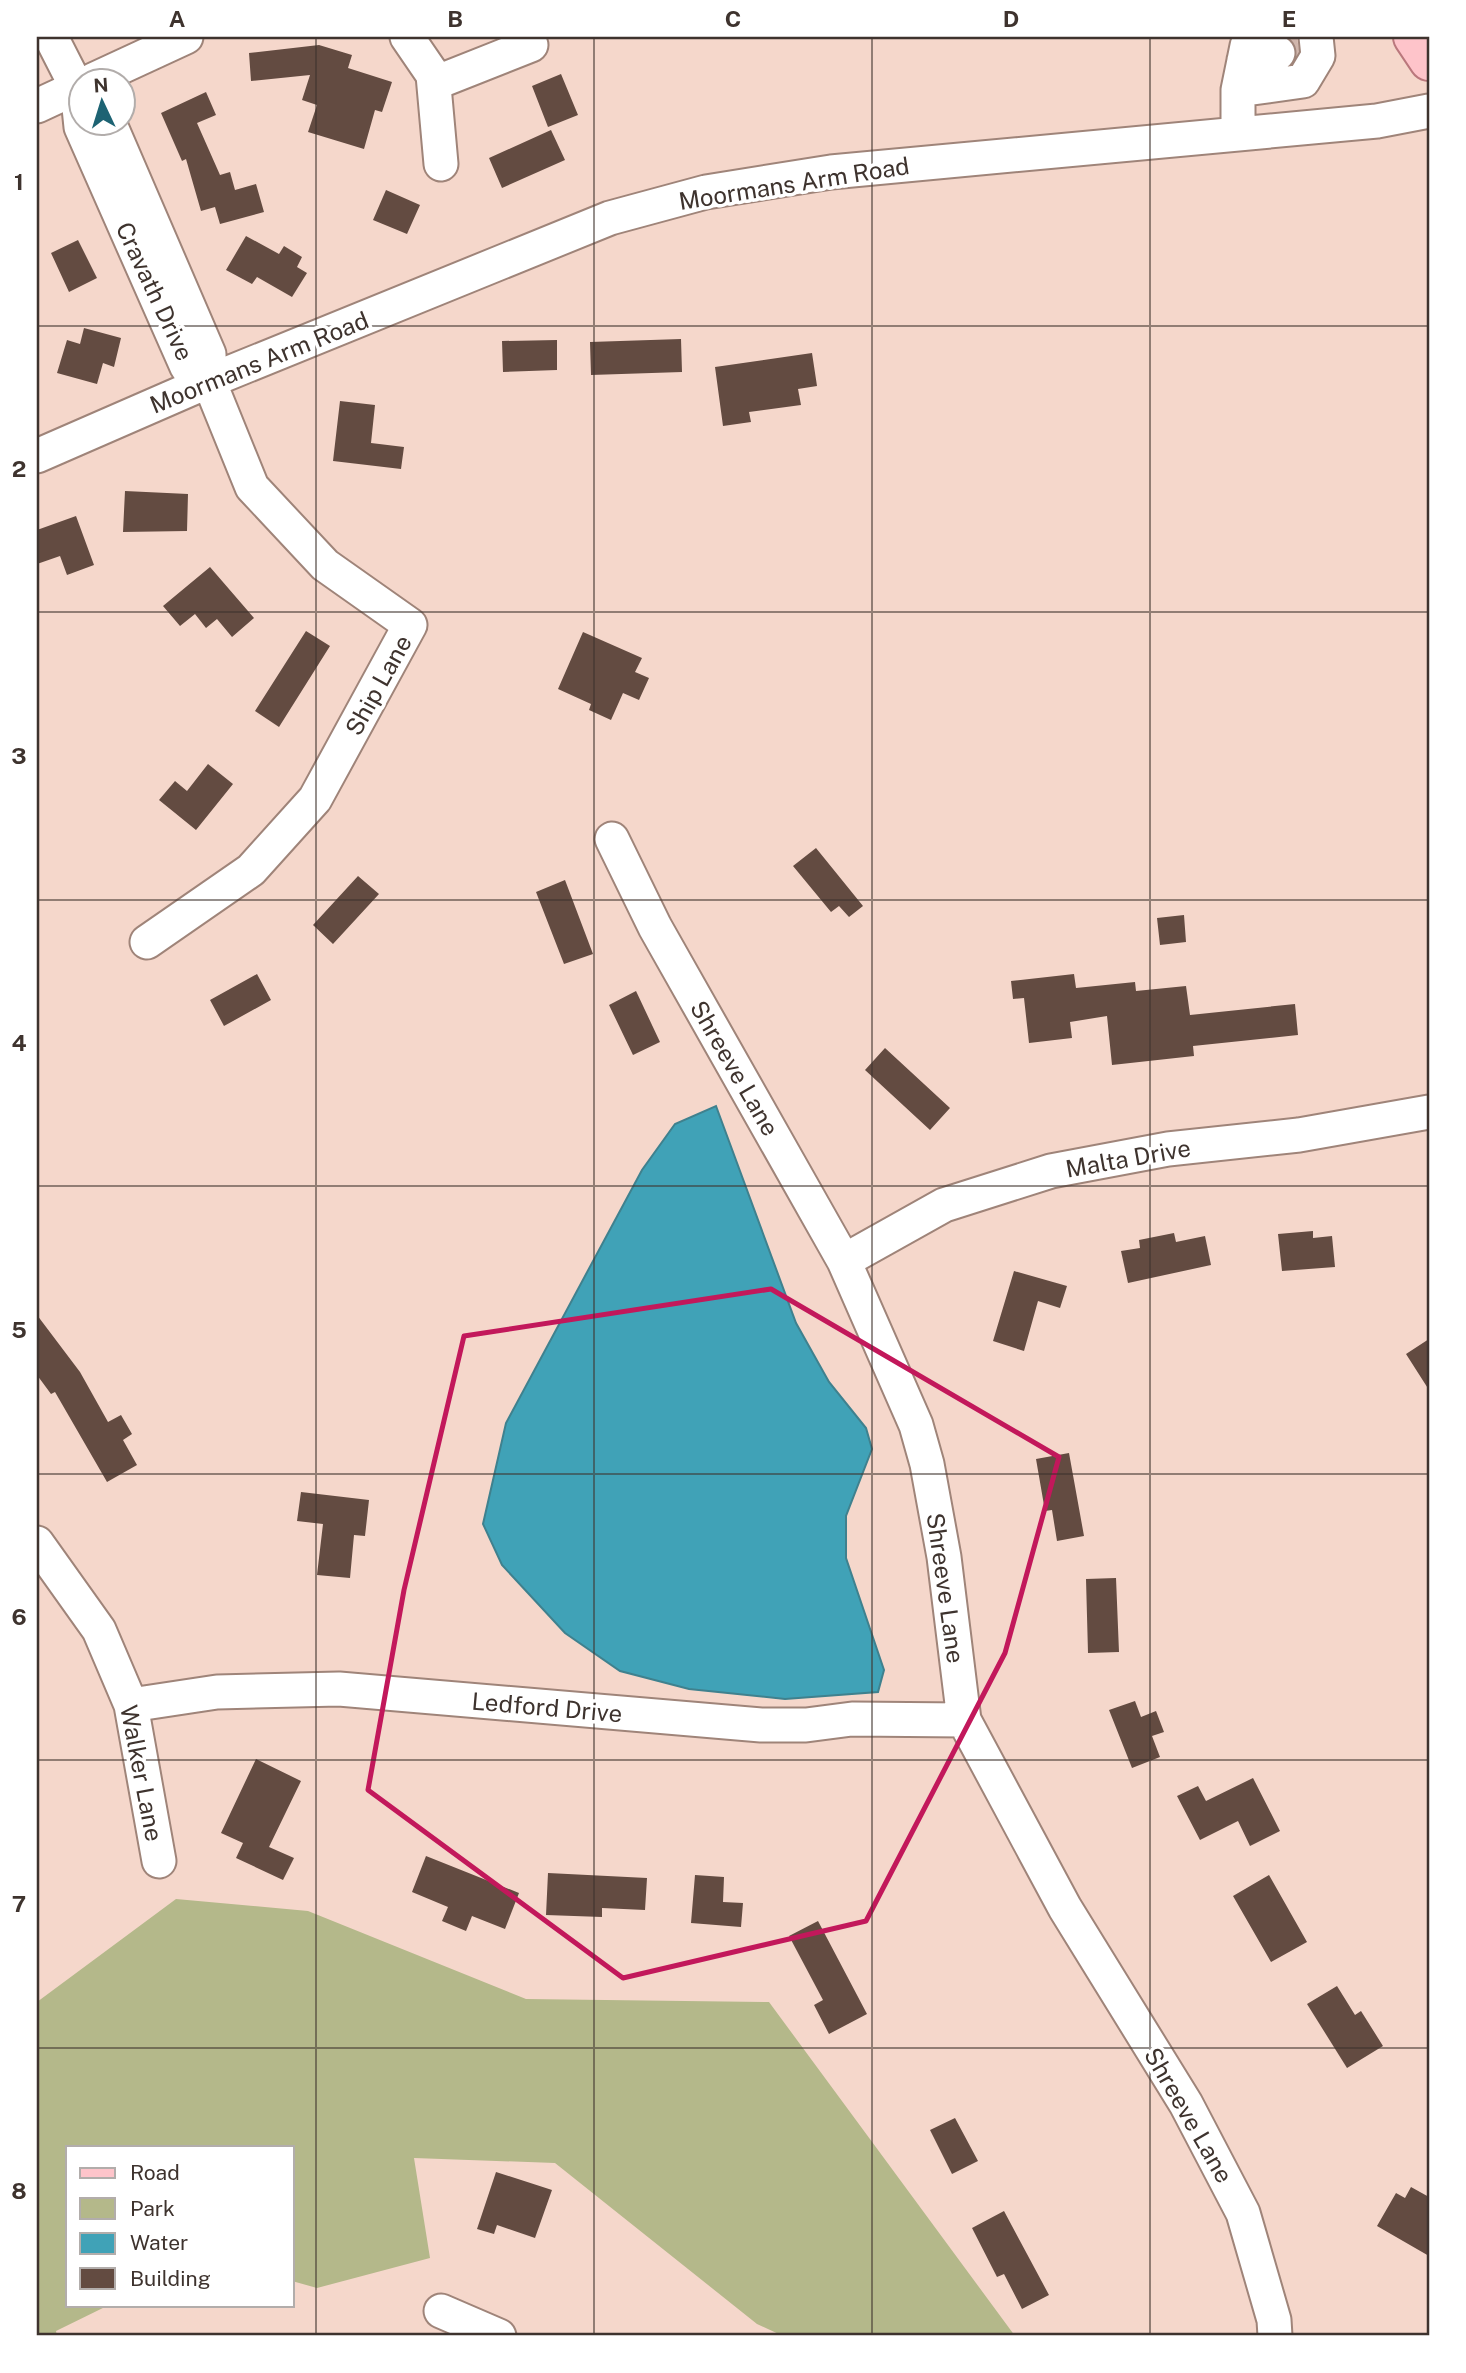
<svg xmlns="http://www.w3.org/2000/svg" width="1466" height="2373" viewBox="0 0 1466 2373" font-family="'Public Sans',sans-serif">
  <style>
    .green { fill: #b4b88a }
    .water { fill: #40a2b7; stroke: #3f818e; stroke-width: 2 }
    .building { fill: #634b41 }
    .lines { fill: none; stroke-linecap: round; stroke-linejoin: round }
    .minor-tunnel { stroke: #d0b6ac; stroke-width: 33; stroke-dasharray: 33 17; stroke-linecap: butt }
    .minor-casing { stroke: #9f8479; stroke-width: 37 }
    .major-casing { stroke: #ba787d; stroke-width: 42 }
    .minor { stroke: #fff; stroke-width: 33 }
    .major { stroke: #fec4ca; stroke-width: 38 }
    .marked { fill: none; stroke: #c2185b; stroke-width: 5; stroke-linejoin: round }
    .grid { fill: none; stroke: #3e332e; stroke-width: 2; stroke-opacity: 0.55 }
    .labels { text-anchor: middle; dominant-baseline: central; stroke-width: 7; stroke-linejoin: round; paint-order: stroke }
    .street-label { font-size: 24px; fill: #3e332e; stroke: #fff }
    .neatline { fill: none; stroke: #3e332e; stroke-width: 2.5 }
    .grid-label { font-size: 23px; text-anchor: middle; font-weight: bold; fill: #3e332e }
  </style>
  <rect width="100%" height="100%" fill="#f5d7cb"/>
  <path class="green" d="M 176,1899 L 308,1911 L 526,1999 L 769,2002 L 1015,2336 L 783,2336 L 757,2324 L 555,2163 L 414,2158 L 430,2258 L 317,2288 L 292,2281 L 292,2147 L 68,2147 L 68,2305 L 109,2305 L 56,2331 L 57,2336 L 37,2336 L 37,2002 Z"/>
  <path class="water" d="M 716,1106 L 796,1323 L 829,1382 L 866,1428 L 872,1449 L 846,1516 L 846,1558 L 884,1670 L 878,1692 L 785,1699 L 689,1689 L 620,1671 L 565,1633 L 502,1565 L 483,1524 L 506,1423 L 642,1170 L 675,1124 Z"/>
  <path class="building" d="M 319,45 L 352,55 L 348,68 L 392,82 L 382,112 L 375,110 L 364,149 L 308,132 L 317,105 L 302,100 L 310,75 L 251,81 L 249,53 Z
    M 561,74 L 578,115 L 548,127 L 532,86 Z
    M 206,92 L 216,115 L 197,123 L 220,175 L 230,172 L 235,190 L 256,184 L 264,212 L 220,224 L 215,207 L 201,211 L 186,159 L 182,161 L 161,113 Z
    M 551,130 L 565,160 L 502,188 L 489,158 Z
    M 386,190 L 420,205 L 407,234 L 373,220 Z
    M 246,236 L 279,254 L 284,246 L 302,257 L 297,267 L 307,273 L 292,297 L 257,277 L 252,284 L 226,270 Z
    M 78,240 L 97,278 L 69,292 L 51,253 Z
    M 84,328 L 121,338 L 114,367 L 103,363 L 97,384 L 57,373 L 67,340 L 80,344 Z
    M 681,339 L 682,372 L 591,375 L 590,342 Z
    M 557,340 L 557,370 L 503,372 L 502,341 Z
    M 812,353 L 817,386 L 798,389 L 801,405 L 749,412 L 751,422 L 723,426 L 715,367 Z
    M 340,401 L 375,405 L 371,443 L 404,447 L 401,469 L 333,461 Z
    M 125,491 L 188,494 L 187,531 L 123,532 Z
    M 76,516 L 94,565 L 67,575 L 60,556 L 37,564 L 37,530 Z
    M 210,567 L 254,618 L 232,637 L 217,619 L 206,628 L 195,614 L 180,626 L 163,606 Z
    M 306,631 L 330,646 L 279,727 L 255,711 Z
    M 583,632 L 642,658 L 635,672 L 649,678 L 639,700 L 623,693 L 611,720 L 589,710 L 591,704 L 558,689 Z
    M 208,764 L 233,784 L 196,830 L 159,800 L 175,781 L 187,791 Z
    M 816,848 L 863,906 L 849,917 L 839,906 L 831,912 L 793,866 Z
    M 358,876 L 379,894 L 333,944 L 313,925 Z
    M 565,880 L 593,954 L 564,964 L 536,892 Z
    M 1184,915 L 1186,942 L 1160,945 L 1157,918 Z
    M 257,974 L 271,1000 L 224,1026 L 210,1000 Z
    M 1074,974 L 1076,988 L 1135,982 L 1136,991 L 1186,986 L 1190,1015 L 1295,1004 L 1298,1035 L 1193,1046 L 1194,1056 L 1112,1065 L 1107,1016 L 1070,1022 L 1072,1038 L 1029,1043 L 1024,998 L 1013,999 L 1011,981 Z
    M 636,991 L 660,1042 L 633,1055 L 609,1005 Z
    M 885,1048 L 950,1108 L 930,1130 L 865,1070 Z
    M 1313,1231 L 1313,1238 L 1332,1236 L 1335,1267 L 1282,1271 L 1278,1234 Z
    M 1174,1233 L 1176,1242 L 1205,1236 L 1211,1265 L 1128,1283 L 1121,1251 L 1140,1248 L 1139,1240 Z
    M 1014,1271 L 1067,1286 L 1060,1308 L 1038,1301 L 1024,1351 L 993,1341 Z
    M 37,1315 L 80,1372 L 108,1422 L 121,1415 L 132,1434 L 123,1440 L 137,1465 L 107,1482 L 55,1392 L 51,1394 L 37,1375 Z
    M 1429,1339 L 1429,1390 L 1406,1354 Z
    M 1069,1453 L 1084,1536 L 1057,1541 L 1052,1510 L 1045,1511 L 1036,1459 Z
    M 301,1492 L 369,1500 L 365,1536 L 354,1535 L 350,1578 L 317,1575 L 323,1524 L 297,1521 Z
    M 1116,1578 L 1119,1652 L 1088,1653 L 1086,1579 Z
    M 1135,1701 L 1141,1717 L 1156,1711 L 1164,1732 L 1152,1736 L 1160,1757 L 1132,1768 L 1109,1710 Z
    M 256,1759 L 301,1781 L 269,1847 L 294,1858 L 283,1880 L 236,1858 L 243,1843 L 221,1833 Z
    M 1253,1778 L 1280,1831 L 1250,1846 L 1238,1821 L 1200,1840 L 1177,1796 L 1198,1786 L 1206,1801 Z
    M 426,1856 L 519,1893 L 505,1929 L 472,1916 L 466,1931 L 442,1921 L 448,1907 L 412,1892 Z
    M 548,1873 L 647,1878 L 645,1910 L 602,1908 L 602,1917 L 546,1915 Z
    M 695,1875 L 724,1877 L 723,1902 L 743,1903 L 741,1927 L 691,1923 Z
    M 1269,1875 L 1307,1942 L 1271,1962 L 1233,1896 Z
    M 818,1921 L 867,2014 L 829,2034 L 814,2005 L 823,2000 L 789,1936 Z
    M 1337,1986 L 1355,2015 L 1361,2011 L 1383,2046 L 1347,2068 L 1307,2004 Z
    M 955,2118 L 978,2161 L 952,2174 L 930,2130 Z
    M 496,2172 L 552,2190 L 535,2238 L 497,2225 L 494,2234 L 477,2229 Z
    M 1411,2187 L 1429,2197 L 1429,2256 L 1377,2226 L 1396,2193 L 1405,2198 Z
    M 1004,2211 L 1049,2295 L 1022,2309 L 1004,2274 L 997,2277 L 972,2228 Z"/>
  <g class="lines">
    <path class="minor-tunnel" d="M 1278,53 L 1299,49"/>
    <defs>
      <path id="minor" d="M 51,37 L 77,88 L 81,127 L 187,367 L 209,381
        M 407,37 L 433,75 L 441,164
        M 1244,60 L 1278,53
        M 93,80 L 186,37
        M 435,83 L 531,45
        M 1238,90 L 1247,46 L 1253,37
        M 37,106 L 80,86
        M 109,122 L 209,354 L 209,381 L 252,487 L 325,565 L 410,625 L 315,799 L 251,870 L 147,942
        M 1238,133 L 1238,90 L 1303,81 L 1318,56 L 1316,37
        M 37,456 L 209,381 L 610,218 L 706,192 L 831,172 L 1377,121 L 1429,111
        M 612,839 L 655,927 L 844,1261 L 916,1425 L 927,1464 L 944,1557 L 964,1720 L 1065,1908 L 1186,2104 L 1243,2213 L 1274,2320 L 1275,2336
        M 844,1261 L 944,1205 L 1051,1171 L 1168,1149 L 1299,1135 L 1429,1112
        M 37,1543 L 99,1630 L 131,1705 L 159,1861
        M 131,1705 L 217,1692 L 339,1689 L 761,1725 L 806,1725 L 852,1719 L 964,1720
        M 441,2311 L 499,2336"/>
      <path id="major" d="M 1413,37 L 1429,61"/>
    </defs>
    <use href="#minor" class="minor-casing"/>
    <use href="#major" class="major-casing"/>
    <use href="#minor" class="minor"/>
    <use href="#major" class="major"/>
  </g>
  <path class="marked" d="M 771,1289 L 1059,1457 L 1005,1653 L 866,1921 L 623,1978 L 368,1790 L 404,1590 L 464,1336 Z"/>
  <path class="grid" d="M 316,37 L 316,2336M 594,37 L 594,2336M 872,37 L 872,2336M 1150,37 L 1150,2336M 37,326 L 1429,326M 37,612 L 1429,612M 37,900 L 1429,900M 37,1186 L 1429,1186M 37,1474 L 1429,1474M 37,1760 L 1429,1760M 37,2048 L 1429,2048"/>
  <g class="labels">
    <g class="street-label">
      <text transform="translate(794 183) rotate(-9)">Moormans Arm Road</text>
      <text transform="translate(155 291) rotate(65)">Cravath Drive</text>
      <text transform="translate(259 362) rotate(-22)">Moormans Arm Road</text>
      <text transform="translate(378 685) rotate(-61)">Ship Lane</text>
      <text transform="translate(735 1068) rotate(60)">Shreeve Lane</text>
      <text transform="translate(1128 1158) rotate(-10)">Malta Drive</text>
      <text transform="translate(946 1588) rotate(82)">Shreeve Lane</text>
      <text transform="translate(547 1707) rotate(5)">Ledford Drive</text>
      <text transform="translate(142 1773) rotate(79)">Walker Lane</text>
      <text transform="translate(1189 2115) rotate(60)">Shreeve Lane</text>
    </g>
  </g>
  <rect width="1466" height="2373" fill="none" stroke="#ffffff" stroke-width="77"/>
  <rect x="66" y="2146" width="228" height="161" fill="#ffffff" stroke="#b2adab" stroke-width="2"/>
  <rect x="80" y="2168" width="35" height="10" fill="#fec4ca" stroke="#b2adab" stroke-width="2"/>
  <text x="130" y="2180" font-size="21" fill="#3e332e">Road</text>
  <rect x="80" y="2198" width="35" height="21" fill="#b4b88a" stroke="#b2adab" stroke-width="2"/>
  <text x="130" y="2216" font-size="21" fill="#3e332e">Park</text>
  <rect x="80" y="2233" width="35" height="21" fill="#40a2b7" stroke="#b2adab" stroke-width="2"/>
  <text x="130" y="2250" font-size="21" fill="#3e332e">Water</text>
  <rect x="80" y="2268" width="35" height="21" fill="#634b41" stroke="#b2adab" stroke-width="2"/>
  <text x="130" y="2286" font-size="21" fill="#3e332e">Building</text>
  <g transform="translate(102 102) rotate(356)"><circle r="33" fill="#ffffff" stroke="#b2adab" stroke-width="2"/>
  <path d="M0-5L12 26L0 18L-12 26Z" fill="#1d6373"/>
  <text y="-10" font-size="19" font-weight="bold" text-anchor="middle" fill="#3e332e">N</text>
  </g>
  <rect x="38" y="38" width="1390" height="2296" class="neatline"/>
  <g class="grid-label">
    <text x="177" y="27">A</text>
    <text x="455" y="27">B</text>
    <text x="733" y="27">C</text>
    <text x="1011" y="27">D</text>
    <text x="1289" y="27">E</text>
    <text x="19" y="190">1</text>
    <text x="19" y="477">2</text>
    <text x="19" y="764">3</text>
    <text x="19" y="1051">4</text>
    <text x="19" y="1338">5</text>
    <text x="19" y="1625">6</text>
    <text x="19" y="1912">7</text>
    <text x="19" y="2199">8</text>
  </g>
</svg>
